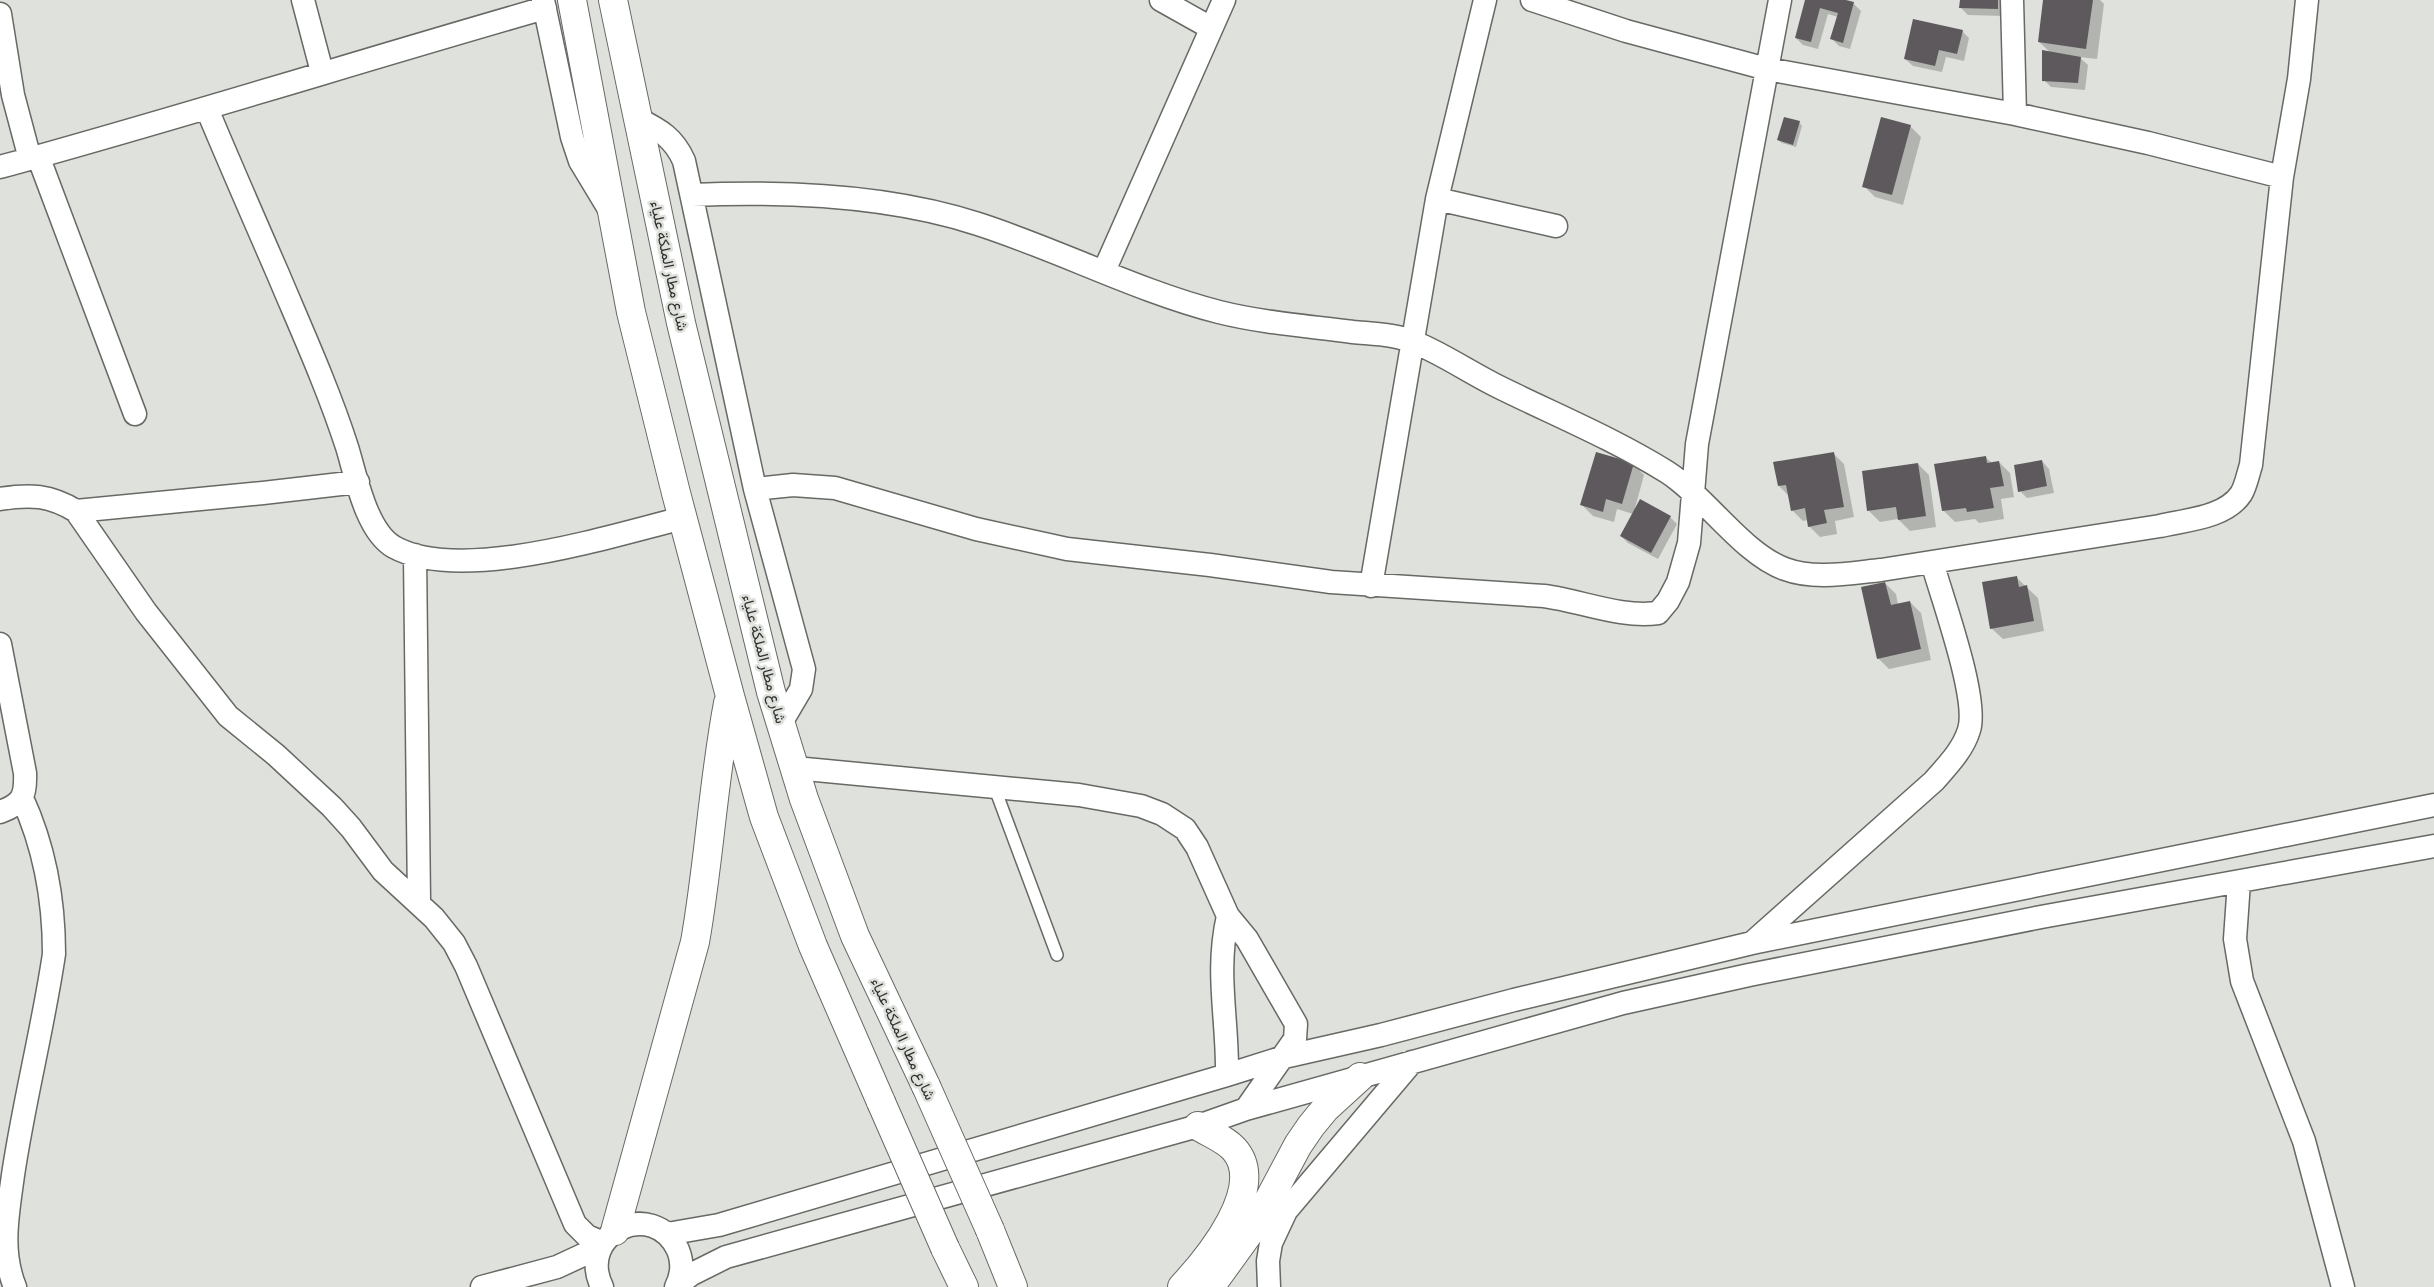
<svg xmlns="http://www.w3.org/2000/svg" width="2434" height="1287" viewBox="0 0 2434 1287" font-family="Karla,Vazirmatn,sans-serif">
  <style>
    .shadow { fill: #0003 }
    .building { fill: #5d595d }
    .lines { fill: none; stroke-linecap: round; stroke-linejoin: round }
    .service-casing { stroke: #676964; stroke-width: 14 }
    .minor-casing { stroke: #676964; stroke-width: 25 }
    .trunk-casing { stroke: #676964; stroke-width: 30 }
    .service { stroke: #fff; stroke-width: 11 }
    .minor { stroke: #fff; stroke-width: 22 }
    .trunk { stroke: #fff; stroke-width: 28 }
    .trunk-bridge-casing { stroke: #676964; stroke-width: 30; stroke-linecap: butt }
    .trunk-bridge { stroke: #fff; stroke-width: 28 }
    .labels { text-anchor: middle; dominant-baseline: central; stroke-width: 5; stroke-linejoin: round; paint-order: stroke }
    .street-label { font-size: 15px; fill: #30312e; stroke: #dfe2dc }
  </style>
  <rect width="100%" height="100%" fill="#dfe2dc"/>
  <path class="shadow" d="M 1806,0 L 1841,0 L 1853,3 L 1861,11 L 1850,49 L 1839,46 L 1832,39 L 1838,17 L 1828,14 L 1818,49 L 1803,45 L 1796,38 Z
    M 1961,0 L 2005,0 L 2004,16 L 1968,15 L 1961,8 Z
    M 2045,0 L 2100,0 L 2104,4 L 2097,59 L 2079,57 L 2088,65 L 2085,90 L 2051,87 L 2044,80 L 2051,53 L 2039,42 Z
    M 1962,31 L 1969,38 L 1964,61 L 1946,57 L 1942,72 L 1913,66 L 1905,59 Z
    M 1799,122 L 1802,126 L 1796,147 L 1782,143 L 1778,140 Z
    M 1910,126 L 1921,137 L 1903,205 L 1875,197 L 1864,186 Z
    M 1833,453 L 1844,464 L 1854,517 L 1835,521 L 1837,534 L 1820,537 L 1809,526 L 1808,520 L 1803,521 L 1792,510 L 1789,496 L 1779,486 Z
    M 1985,457 L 1992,463 L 1999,462 L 2010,473 L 2014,497 L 2001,499 L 2004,519 L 1979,523 L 1975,519 L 1955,522 L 1944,511 L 1936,465 Z
    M 2042,461 L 2049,469 L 2054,493 L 2027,498 L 2020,491 Z
    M 1633,464 L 1644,475 L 1635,508 L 1670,517 L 1677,524 L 1658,559 L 1628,543 L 1621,536 L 1633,514 L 1617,509 L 1614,522 L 1593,516 L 1582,505 Z
    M 1918,464 L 1929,475 L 1936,527 L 1910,531 L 1898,519 L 1880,522 L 1869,511 Z
    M 2016,577 L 2038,598 L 2044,631 L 2003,639 L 1991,628 Z
    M 1885,583 L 1896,594 L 1898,605 L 1910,602 L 1921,613 L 1931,660 L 1889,669 L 1878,658 Z"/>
  <path class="building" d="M 1805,0 L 1846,0 L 1854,2 L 1843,43 L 1830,39 L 1838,13 L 1820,8 L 1811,42 L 1795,38 Z
    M 1960,0 L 1998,0 L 1998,9 L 1959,8 Z
    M 2043,0 L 2093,0 L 2086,49 L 2038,42 Z
    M 1913,19 L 1963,30 L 1957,54 L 1939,50 L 1935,66 L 1904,59 Z
    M 2042,50 L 2081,57 L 2078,83 L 2042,81 Z
    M 1784,117 L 1800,121 L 1793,145 L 1777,140 Z
    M 1881,117 L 1911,125 L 1892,195 L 1862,187 Z
    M 1596,452 L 1634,463 L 1622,504 L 1606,499 L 1603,512 L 1580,505 Z
    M 1834,452 L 1844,507 L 1824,510 L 1827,523 L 1808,527 L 1805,508 L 1791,511 L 1786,485 L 1778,486 L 1773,462 Z
    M 1986,456 L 1987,463 L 1999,461 L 2004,486 L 1990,488 L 1994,508 L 1967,512 L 1966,508 L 1942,511 L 1934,464 Z
    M 2042,460 L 2047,486 L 2018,492 L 2014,465 Z
    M 1918,463 L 1926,516 L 1898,520 L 1896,507 L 1867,511 L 1862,471 Z
    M 1640,499 L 1671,516 L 1651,553 L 1620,536 Z
    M 2017,576 L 2019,587 L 2027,585 L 2034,621 L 1990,629 L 1982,582 Z
    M 1885,582 L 1891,605 L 1910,601 L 1921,649 L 1877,659 L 1861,587 Z"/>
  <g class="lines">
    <defs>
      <path id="service" d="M 994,786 L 1057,955"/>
      <path id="minor" d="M 303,0 L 322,72
        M 543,0 L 572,137 L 580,161 L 609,209
        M 1161,0 L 1211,28
        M 1532,0 L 1626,31 L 1767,69 L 2015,114 L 2148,143 L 2282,177
        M 2012,0 L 2015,114
        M 0,14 L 13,95 L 30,159
        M 207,109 C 230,164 254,219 278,274 C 302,331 328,388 347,447 C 356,476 366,531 394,547 C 461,584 610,536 683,518
        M 638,119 C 660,130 674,138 684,161 L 755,489 L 804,669 L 801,689 L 781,723
        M 38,156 L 135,414
        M 0,167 C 183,117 363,60 545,8
        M 692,195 C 784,191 889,195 978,224 C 1059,250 1137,291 1219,312 C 1263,323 1308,326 1353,332 C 1373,334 1397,334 1416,343 C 1445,355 1472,374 1501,388 C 1556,415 1614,439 1667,472 C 1706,497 1743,554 1785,569 C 1814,580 1851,573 1881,570 L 2160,526 C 2185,520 2225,518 2241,494 C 2246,486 2248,474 2251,465 L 2282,177 L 2299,79 L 2307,0
        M 1437,199 L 1556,226
        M 1104,271 L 1224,0
        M 755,489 L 793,485 L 835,488 L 976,529 L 1067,549 L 1210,565 L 1331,582 L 1544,596 C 1582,601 1620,618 1658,613 L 1668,601 L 1678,582 L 1689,543 L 1697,444 L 1780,0
        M 0,499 C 30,494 50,495 76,511 L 263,493 L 358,482
        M 76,511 L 146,612 L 228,716 L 276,755 L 332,807 L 351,828 L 383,871 L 434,918 L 454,943 L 466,966 L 575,1224 L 587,1236 L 603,1243
        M 415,555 L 419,902
        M 1371,586 L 1437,199 L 1485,0
        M 0,644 L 25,773 C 26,797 22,804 0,812
        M 795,768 L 1079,795 L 1141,806 L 1162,814 L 1185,829 L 1197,847 L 1228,916 L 1247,939 L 1296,1024 L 1295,1039 L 1246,1109
        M 2239,882 L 2235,939 L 2242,981 L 2304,1141 L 2343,1287
        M 1753,942 L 1934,781 C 1947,766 1963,750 1969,730 C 1979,699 1942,598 1932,562
        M 1227,1075 C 1228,1019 1215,973 1228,916
        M 667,1234 L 719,1225 L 1227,1075 L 1284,1057 L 1381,1035 L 1514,1000 L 1752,943 L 2434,805
        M 677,1285 L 692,1274 L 726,1257 L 1198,1126 L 1246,1109 L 1623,1003 L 1749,975 L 2041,917 L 2434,846
        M 15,1287 C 0,1250 8,1213 13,1175 C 24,1101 43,1028 54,954 C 54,900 45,848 22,798
        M 482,1287 L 557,1267 L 600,1247
        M 602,1287 C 576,1233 653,1197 678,1250 C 683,1262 682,1275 676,1287
        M 1269,1287 L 1268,1261 L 1271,1243 L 1286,1211 L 1412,1062"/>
      <path id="trunk" d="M 572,0 L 631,312 L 676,493 L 730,696 L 764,817 L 813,946 L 881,1102
        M 613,0 L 681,323 L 771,692 L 804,799 L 855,936 L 926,1086
        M 990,1230 L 1013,1287
        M 615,1231 L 695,942 C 709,863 713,782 728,703
        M 945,1248 L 964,1287
        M 1182,1287 C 1208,1259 1268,1187 1234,1149 C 1225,1139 1209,1133 1198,1126
        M 1210,1287 L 1257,1222 L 1298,1145 L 1311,1126 L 1325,1109 L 1360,1077"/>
    </defs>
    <use href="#service" class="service-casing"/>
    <use href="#minor" class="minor-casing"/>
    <use href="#trunk" class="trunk-casing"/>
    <use href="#service" class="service"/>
    <use href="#minor" class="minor"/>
    <use href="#trunk" class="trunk"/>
    <defs>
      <path id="trunk-bridge" d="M 926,1086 L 990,1230
        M 881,1102 L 945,1248"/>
    </defs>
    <use href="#trunk-bridge" class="trunk-bridge-casing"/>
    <use href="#trunk-bridge" class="trunk-bridge"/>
  </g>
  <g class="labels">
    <g class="street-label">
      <text transform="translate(669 266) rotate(78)">شارع مطار الملكة علياء</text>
      <text transform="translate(764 659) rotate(75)">شارع مطار الملكة علياء</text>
      <text transform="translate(903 1039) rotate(65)">شارع مطار الملكة علياء</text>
    </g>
  </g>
</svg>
